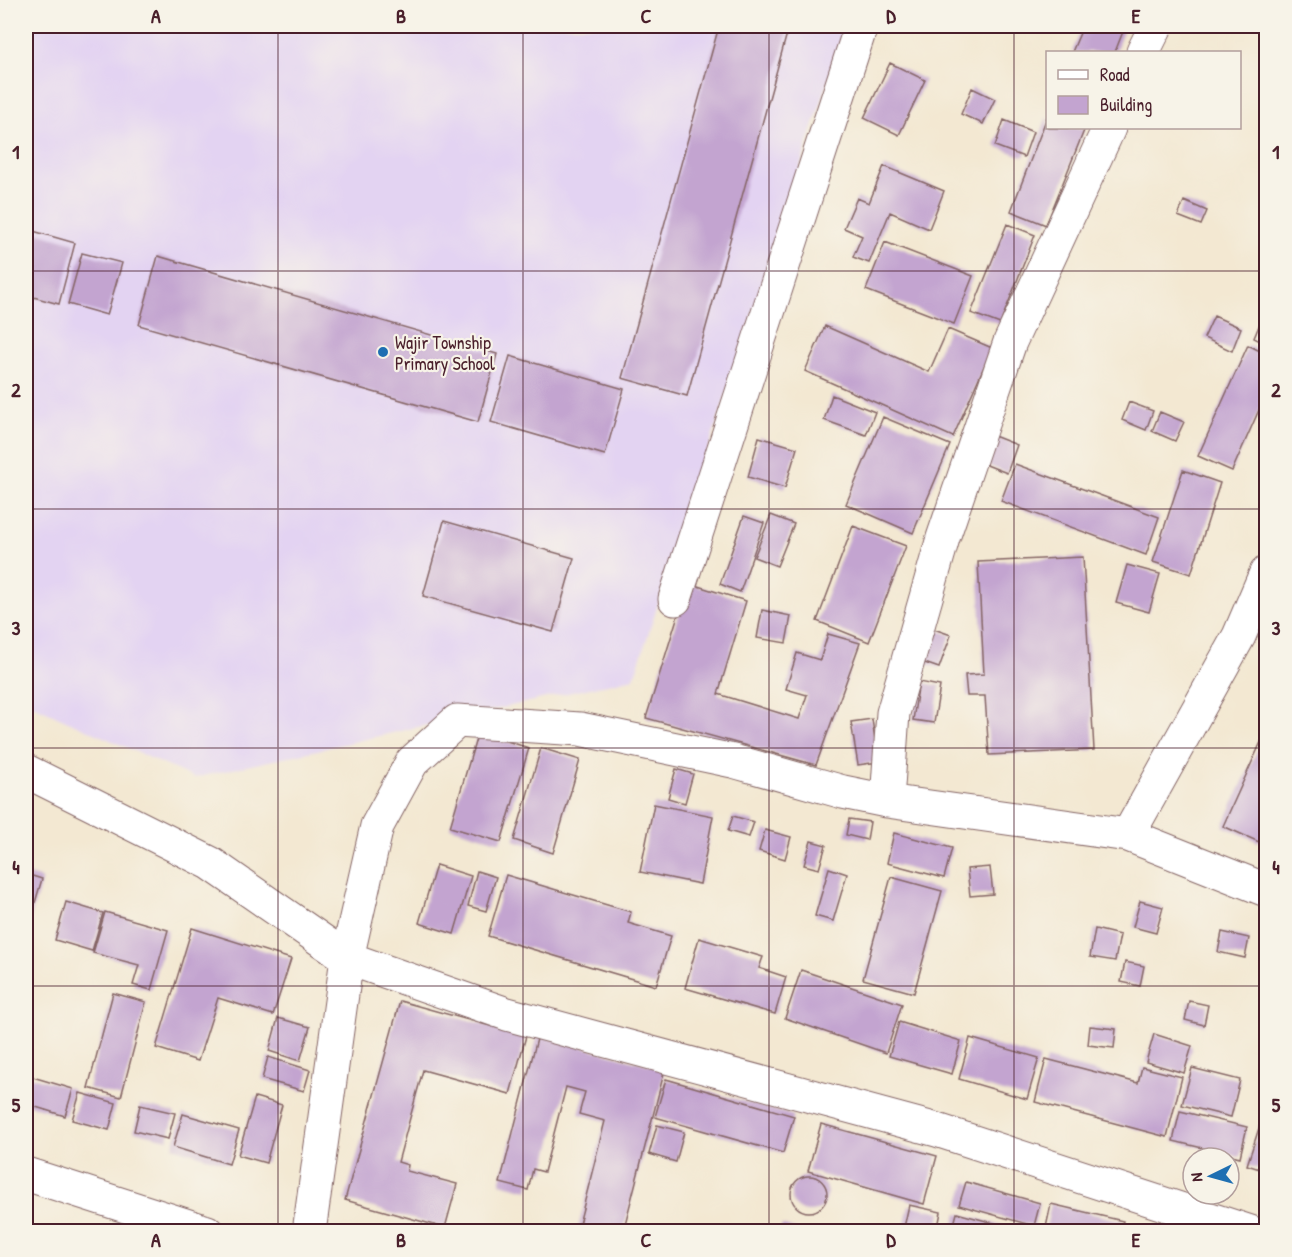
<svg xmlns="http://www.w3.org/2000/svg" width="1292" height="1257" viewBox="0 0 1292 1257" font-family="'Patrick Hand',sans-serif">
  <style>
    .built { fill: #e3d3f2 }
    .building { fill: #c3a4d0 }
    .lines { fill: none; stroke-linecap: round; stroke-linejoin: round }
    .minor-casing { stroke: #856565; stroke-width: 35 }
    .minor { stroke: #fff; stroke-width: 33 }
    .grid { fill: none; stroke: #4a1f2b; stroke-width: 1.5; stroke-opacity: 0.55 }
    .poi-dot { fill: #1f6fb2; stroke: #f7f3e8; stroke-width: 2 }
    .labels { text-anchor: middle; dominant-baseline: central; stroke-width: 4.5; stroke-linejoin: round; paint-order: stroke }
    .poi-label { font-size: 18px; fill: #4a1f2b; stroke: #f7f3e8; text-anchor: start }
    .neatline { fill: none; stroke: #4a1f2b; stroke-width: 2 }
    .grid-label { font-size: 20px; text-anchor: middle; font-weight: bold; fill: #4a1f2b }
  </style>
  <rect width="100%" height="100%" fill="#f7f3e8"/>
  <filter id="ink" filterUnits="userSpaceOnUse"><feTurbulence type="fractalNoise" baseFrequency=".0167" numOctaves="2"/><feDisplacementMap in="SourceGraphic" scale="12" xChannelSelector="R" yChannelSelector="G"/><feConvolveMatrix kernelMatrix="1 2 1 2 8 2 1 2 1" color-interpolation-filters="sRGB"/></filter>
  <filter id="wash" filterUnits="userSpaceOnUse"><feTurbulence type="fractalNoise" baseFrequency=".008" numOctaves="4" result="noise"/><feDisplacementMap in="SourceGraphic" scale="24" xChannelSelector="R" yChannelSelector="G"/><feGaussianBlur stdDeviation="1.35" result="paint"/><feColorMatrix in="noise" values="0 0 0 0 0 0 0 0 0 0 0 0 0 0 0 0 0 1.4 0 .05"/><feComposite in="paint" operator="in"/></filter>
  <g filter="url(#wash)">
    <rect width="100%" height="100%" fill="#f3e8d2"/>
    <path class="built" d="M 26,26 L 846,26 L 634,678 L 194,778 L 26,702 Z"/>
    <g id="blocks">
      <path class="building" d="M 719,26 L 789,26 L 687,396 L 622,378 Z
        M 1083,26 L 1115,26 L 1124,29 L 1115,52 L 1072,52 Z
        M 890,63 L 925,80 L 899,135 L 864,118 Z
        M 972,88 L 995,99 L 983,124 L 961,114 Z
        M 1047,117 L 1048,128 L 1085,128 L 1046,225 L 1011,211 Z
        M 1004,120 L 1033,132 L 1024,157 L 995,146 Z
        M 884,166 L 944,191 L 929,229 L 890,212 L 869,263 L 853,257 L 862,236 L 844,228 L 857,198 L 869,203 Z
        M 1184,201 L 1207,211 L 1201,225 L 1178,216 Z
        M 1007,224 L 1035,235 L 1000,324 L 971,313 Z
        M 26,229 L 75,243 L 59,304 L 26,295 Z
        M 885,242 L 973,276 L 954,324 L 866,290 Z
        M 82,253 L 122,263 L 107,315 L 68,304 Z
        M 158,256 L 497,354 L 478,422 L 139,325 Z
        M 1266,309 L 1266,344 L 1254,338 Z
        M 1214,316 L 1241,328 L 1232,351 L 1204,338 Z
        M 825,326 L 929,372 L 948,329 L 992,348 L 953,437 L 805,371 Z
        M 1248,345 L 1266,354 L 1266,394 L 1232,471 L 1198,456 Z
        M 510,356 L 624,389 L 605,455 L 491,422 Z
        M 832,395 L 875,412 L 866,435 L 824,420 Z
        M 1129,402 L 1153,411 L 1146,430 L 1122,420 Z
        M 1160,412 L 1184,422 L 1175,441 L 1152,431 Z
        M 883,417 L 950,445 L 913,533 L 846,504 Z
        M 994,436 L 1017,445 L 1007,473 L 984,464 Z
        M 759,437 L 797,448 L 785,488 L 748,477 Z
        M 1015,464 L 1159,517 L 1146,555 L 1001,501 Z
        M 1183,470 L 1220,483 L 1191,574 L 1153,562 Z
        M 771,515 L 794,524 L 777,566 L 754,557 Z
        M 744,516 L 764,523 L 740,592 L 720,584 Z
        M 444,521 L 574,558 L 553,632 L 423,596 Z
        M 853,526 L 906,546 L 869,642 L 817,621 Z
        M 1083,557 L 1094,750 L 989,755 L 985,696 L 967,696 L 965,675 L 984,674 L 978,562 Z
        M 1127,565 L 1160,574 L 1149,612 L 1116,603 Z
        M 688,583 L 746,601 L 718,694 L 799,719 L 807,695 L 786,689 L 797,653 L 820,660 L 828,634 L 860,643 L 816,765 L 646,718 Z
        M 762,610 L 791,616 L 786,643 L 757,638 Z
        M 931,628 L 951,635 L 939,668 L 919,661 Z
        M 919,682 L 940,686 L 934,723 L 913,720 Z
        M 872,719 L 878,762 L 858,765 L 851,722 Z
        M 1266,731 L 1266,824 L 1259,842 L 1223,826 Z
        M 478,732 L 529,748 L 501,842 L 450,827 Z
        M 541,748 L 580,760 L 553,853 L 514,840 Z
        M 676,769 L 693,774 L 685,803 L 668,798 Z
        M 654,804 L 713,816 L 700,884 L 640,872 Z
        M 733,816 L 754,822 L 749,837 L 728,831 Z
        M 849,819 L 870,822 L 867,840 L 846,835 Z
        M 765,830 L 791,837 L 785,859 L 759,851 Z
        M 894,833 L 952,848 L 944,878 L 887,863 Z
        M 811,841 L 826,845 L 819,869 L 804,865 Z
        M 436,865 L 471,876 L 454,934 L 419,923 Z
        M 990,867 L 993,894 L 970,896 L 967,869 Z
        M 829,868 L 847,874 L 833,921 L 815,916 Z
        M 477,871 L 496,877 L 486,911 L 468,906 Z
        M 26,874 L 42,879 L 26,933 Z
        M 506,875 L 631,912 L 628,923 L 671,936 L 656,986 L 488,936 Z
        M 891,877 L 942,891 L 914,993 L 863,979 Z
        M 1140,901 L 1163,907 L 1156,933 L 1133,927 Z
        M 66,902 L 103,913 L 92,951 L 55,940 Z
        M 105,912 L 168,930 L 151,990 L 133,985 L 139,965 L 93,953 Z
        M 192,928 L 291,959 L 273,1015 L 218,998 L 198,1061 L 156,1048 Z
        M 1095,929 L 1120,935 L 1115,961 L 1090,957 Z
        M 1222,932 L 1249,938 L 1245,958 L 1218,952 Z
        M 699,938 L 763,957 L 759,968 L 786,977 L 775,1014 L 685,988 Z
        M 1125,962 L 1144,966 L 1140,986 L 1121,982 Z
        M 801,970 L 902,1004 L 886,1053 L 785,1018 Z
        M 113,993 L 146,1002 L 121,1097 L 88,1088 Z
        M 400,1001 L 526,1036 L 510,1094 L 423,1070 L 398,1162 L 408,1165 L 407,1171 L 457,1184 L 445,1228 L 345,1200 Z
        M 1189,1001 L 1208,1005 L 1204,1025 L 1185,1020 Z
        M 278,1018 L 310,1027 L 300,1061 L 269,1051 Z
        M 899,1022 L 961,1041 L 952,1074 L 889,1056 Z
        M 1090,1026 L 1116,1029 L 1114,1048 L 1088,1045 Z
        M 1154,1034 L 1192,1046 L 1184,1073 L 1146,1062 Z
        M 538,1035 L 665,1069 L 623,1232 L 577,1232 L 605,1121 L 579,1114 L 585,1092 L 566,1087 L 544,1172 L 533,1169 L 528,1190 L 500,1183 Z
        M 970,1038 L 1039,1058 L 1027,1099 L 959,1079 Z
        M 268,1057 L 310,1070 L 304,1091 L 262,1079 Z
        M 1046,1059 L 1138,1083 L 1142,1067 L 1182,1077 L 1167,1137 L 1035,1102 Z
        M 1192,1068 L 1240,1080 L 1231,1117 L 1182,1105 Z
        M 26,1075 L 73,1089 L 65,1116 L 26,1104 Z
        M 666,1079 L 794,1116 L 783,1153 L 655,1117 Z
        M 80,1093 L 116,1103 L 109,1130 L 72,1120 Z
        M 255,1097 L 282,1105 L 266,1163 L 238,1155 Z
        M 140,1105 L 175,1113 L 168,1139 L 134,1131 Z
        M 1180,1111 L 1247,1127 L 1240,1157 L 1173,1141 Z
        M 183,1114 L 239,1130 L 229,1164 L 173,1147 Z
        M 1262,1119 L 1266,1120 L 1266,1171 L 1247,1165 Z
        M 821,1124 L 937,1156 L 924,1204 L 808,1171 Z
        M 657,1125 L 684,1132 L 676,1162 L 649,1154 Z
        M791 1194a18 18 0 1 1 36 0a18 18 0 1 1-36 0Z
        M 966,1182 L 1040,1203 L 1034,1226 L 959,1205 Z
        M 1051,1204 L 1123,1221 L 1120,1232 L 1045,1232 Z
        M 909,1205 L 941,1212 L 937,1232 L 903,1232 Z
        M 957,1213 L 1012,1228 L 1011,1232 L 952,1232 Z
        M 782,1225 L 799,1231 L 799,1232 L 779,1232 Z"/>
    </g>
  </g>
  <g filter="url(#ink)">
    <use href="#blocks" fill-opacity="0" stroke="#856565" stroke-width="1.5"/>
    <g class="lines">
      <defs>
        <path id="minor" d="M 1143,52 L 1156,26
          M 675,599 L 861,26
          M 26,771 L 210,863 L 347,958 L 507,1014 L 937,1130 L 1250,1232
          M 887,801 L 893,713 L 943,538 L 1010,342 L 1109,128
          M 1128,835 L 1239,636 L 1266,573
          M 26,1174 L 207,1232
          M 309,1232 L 347,958 L 377,826 L 412,762 L 457,721 L 580,729 L 733,761 L 843,792 L 887,801 L 1128,835 L 1266,890"/>
      </defs>
      <use href="#minor" class="minor-casing"/>
      <use href="#minor" class="minor"/>
    </g>
  </g>
  <path class="grid" d="M 278,26 L 278,1232M 523,26 L 523,1232M 769,26 L 769,1232M 1014,26 L 1014,1232M 26,271 L 1266,271M 26,509 L 1266,509M 26,748 L 1266,748M 26,986 L 1266,986"/>
  <circle class="poi-dot" cx="383" cy="352" r="6"/>
  <g class="labels">
    <g class="poi-label">
      <text x="395" y="342">Wajir Township<tspan x="395" dy="21">Primary School</tspan></text>
    </g>
  </g>
  <rect width="1292" height="1257" fill="none" stroke="#f7f3e8" stroke-width="66"/>
  <rect x="1046" y="51" width="195" height="78" fill="#f7f3e8" stroke="#b29e9c" stroke-width="1.5"/>
  <rect x="1058" y="70" width="30" height="9" fill="#ffffff" stroke="#b29e9c" stroke-width="1.5"/>
  <text x="1100" y="81" font-size="18" fill="#4a1f2b">Road</text>
  <rect x="1058" y="96" width="30" height="18" fill="#c3a4d0" stroke="#b29e9c" stroke-width="1.5"/>
  <text x="1100" y="111" font-size="18" fill="#4a1f2b">Building</text>
  <g transform="translate(1211 1176) rotate(265)"><circle r="28" fill="#f7f3e8" stroke="#b29e9c" stroke-width="1.5"/>
  <path d="M0-4.5L10 22L0 15L-10 22Z" fill="#1f6fb2"/>
  <text y="-9" font-size="16" font-weight="bold" text-anchor="middle" fill="#4a1f2b">N</text>
  </g>
  <rect x="33" y="33" width="1226" height="1191" class="neatline"/>
  <g class="grid-label">
    <text x="156" y="23">A</text>
    <text x="401" y="23">B</text>
    <text x="646" y="23">C</text>
    <text x="891" y="23">D</text>
    <text x="1136" y="23">E</text>
    <text x="16" y="159">1</text>
    <text x="1276" y="159">1</text>
    <text x="16" y="397">2</text>
    <text x="1276" y="397">2</text>
    <text x="16" y="635">3</text>
    <text x="1276" y="635">3</text>
    <text x="16" y="874">4</text>
    <text x="1276" y="874">4</text>
    <text x="16" y="1112">5</text>
    <text x="1276" y="1112">5</text>
    <text x="156" y="1247">A</text>
    <text x="401" y="1247">B</text>
    <text x="646" y="1247">C</text>
    <text x="891" y="1247">D</text>
    <text x="1136" y="1247">E</text>
  </g>
</svg>
